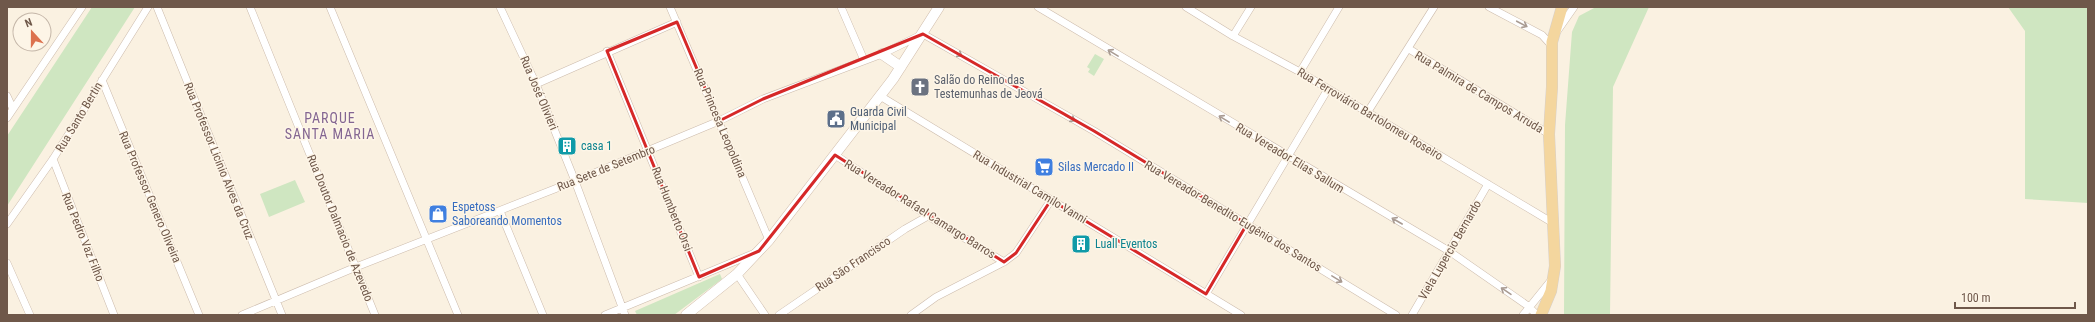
<svg xmlns="http://www.w3.org/2000/svg" width="2095" height="322" viewBox="0 0 2095 322" font-family="'Roboto Condensed',sans-serif">
  <style>
    .green { fill: #cfe6c1 }
    .lines { fill: none; stroke-linecap: round; stroke-linejoin: round }
    .street-casing { stroke: #ccbbac; stroke-width: 8 }
    .secondary-casing { stroke: #cfbba9; stroke-width: 11 }
    .primary-casing { stroke: #d7d0cc; stroke-width: 12 }
    .street { stroke: #fff; stroke-width: 7 }
    .secondary { stroke: #fff; stroke-width: 10 }
    .primary { stroke: #f4d69e; stroke-width: 11 }
    .oneway { stroke: #a99b92 }
    .marked { fill: none; stroke: #d62828; stroke-width: 3; stroke-linejoin: round }
    .labels { text-anchor: middle; dominant-baseline: central; stroke-width: 3; stroke-linejoin: round; paint-order: stroke }
    .worship-label { font-size: 12px; fill: #5b616d; stroke: #fdf5e7; text-anchor: start }
    .street-label { font-size: 12px; fill: #6f584a; stroke: #fdf5e7 }
    .service-label { font-size: 12px; fill: #4e5e75; stroke: #fdf5e7; text-anchor: start }
    .culture-label { font-size: 12px; fill: #0d838f; stroke: #fdf5e7; text-anchor: start }
    .shop-label { font-size: 12px; fill: #366cbe; stroke: #fdf5e7; text-anchor: start }
    .quarter-label { font-size: 14px; letter-spacing: 1px; fill: #846692; stroke: #fdf5e7 }
  </style>
  <rect width="100%" height="100%" fill="#faf1e1"/>
  <path class="green" d="M 92,7 L 135,7 L 7,206 L 7,136 Z
    M 1596,7 L 1649,7 L 1613,87 L 1610,315 L 1564,315 L 1565,125 L 1572,32 L 1579,16 Z
    M 2008,7 L 2088,7 L 2088,203 L 2025,199 L 2025,31 Z
    M 1095,54 L 1104,59 L 1094,76 L 1088,72 L 1090,69 L 1087,67 Z
    M 295,180 L 305,202 L 269,217 L 260,194 Z
    M 720,274 L 722,279 L 674,315 L 637,315 L 635,311 Z"/>
  <g class="lines">
    <defs>
      <path id="street" d="M 157,7 L 282,315
        M 250,7 L 375,315
        M 330,7 L 458,315
        M 500,7 L 536,84 L 575,181 L 625,315
        M 670,7 L 769,240
        M 841,7 L 864,60
        M 1038,7 L 1449,251 L 1528,306 L 1537,315
        M 1186,7 L 1233,36 L 1300,72 L 1553,223
        M 1489,7 L 1542,35 L 1552,46
        M 1558,30 L 1574,7
        M 1233,36 L 1251,7
        M 1409,49 L 1549,134
        M 607,51 L 699,277
        M 1300,72 L 1339,7
        M 102,80 L 199,315
        M 536,84 L 677,22
        M 7,96 L 13,109
        M 880,96 L 1241,315
        M 1367,113 L 1434,7
        M 7,118 L 82,7
        M 835,155 L 928,216 L 1004,262
        M 53,159 L 114,315
        M 500,211 L 543,315
        M 7,224 L 53,159 L 148,7
        M 7,263 L 30,315
        M 737,274 L 765,315
        M 1206,294 L 1328,89
        M 242,315 L 356,267 L 575,181 L 719,121 L 763,99 L 882,54 L 923,34 L 1094,131 L 1396,315
        M 605,315 L 755,253
        M 779,315 L 905,229 L 928,216
        M 911,315 L 936,297 L 1004,262 L 1016,253 L 1051,200
        M 1412,315 L 1488,184
        M 1523,315 L 1553,278"/>
      <path id="secondary" d="M 882,54 L 901,67
        M 686,315 L 737,274 L 769,240 L 893,79 L 939,7"/>
      <path id="primary" d="M 1541,315 L 1551,291 L 1555,266 L 1549,134 L 1552,87 L 1552,42 L 1562,7"/>
    </defs>
    <use href="#street" class="street-casing"/>
    <use href="#secondary" class="secondary-casing"/>
    <use href="#primary" class="primary-casing"/>
    <use href="#street" class="street"/>
    <use href="#secondary" class="secondary"/>
    <use href="#primary" class="primary"/>
  </g>
  <defs><path id="oneway-shaft" d="M-6 0H5M1.5-3L5.5 0L1.5 3" fill="none" stroke-width="1.6" stroke-linecap="round" stroke-linejoin="round"/></defs>
  <g class="oneway">
    <use href="#oneway-shaft" transform="translate(1522 24) rotate(28)"/>
    <use href="#oneway-shaft" transform="translate(957 53) rotate(30)"/>
    <use href="#oneway-shaft" transform="translate(1113 53) rotate(-149)"/>
    <use href="#oneway-shaft" transform="translate(1070 118) rotate(30)"/>
    <use href="#oneway-shaft" transform="translate(1224 119) rotate(-149)"/>
    <use href="#oneway-shaft" transform="translate(1397 221) rotate(-150)"/>
    <use href="#oneway-shaft" transform="translate(1337 279) rotate(31)"/>
    <use href="#oneway-shaft" transform="translate(1506 291) rotate(-146)"/>
  </g>
  <path class="marked" d="M 677,22 L 719,121 L 763,99 L 923,34 L 1094,131 L 1247,224 L 1206,294 L 1051,200 L 1016,253 L 1004,262 L 835,155 L 759,251 L 699,277 L 607,51 Z"/>
  <defs>
    <symbol id="church-square" viewBox="-11 -11 22 22"><rect x="-9" y="-9" width="18" height="18" rx="4" fill="#6b7280" stroke="#fdf5e7"/><path d="M-1.2-6h2.4v3.5h3.3v2.4h-3.3V6h-2.4V-.1h-3.3v-2.4h3.3Z" fill="#fff"/></symbol>
    <symbol id="civic-square" viewBox="-11 -11 22 22"><rect x="-9" y="-9" width="18" height="18" rx="4" fill="#5c6f8a" stroke="#fdf5e7"/><path d="M-.6-6.5H3V-4.5H.6V-3L4-1V1h2V6H-6V1h2V-1L-.6-3ZM-1.2 2.5V6h2.4V2.5Z" fill="#fff"/></symbol>
    <symbol id="building-square" viewBox="-11 -11 22 22"><rect x="-9" y="-9" width="18" height="18" rx="4" fill="#0f9aa8" stroke="#fdf5e7"/><path d="M-4-6H4V6H1V3H-1V6H-4ZM-2.5-4.3h1.7v1.8h-1.7ZM.8-4.3h1.7v1.8H.8ZM-2.5-1h1.7V.8h-1.7ZM.8-1h1.7V.8H.8Z" fill="#fff"/></symbol>
    <symbol id="supermarket-square" viewBox="-11 -11 22 22"><rect x="-9" y="-9" width="18" height="18" rx="4" fill="#3f7fe0" stroke="#fdf5e7"/><path d="M-6-5.5h2.5l.6 2H6L4.5 2H-2.5L-4.4-4H-6ZM-1.5 3.2a1.3 1.3 0 1 0 .1 0ZM3 3.2a1.3 1.3 0 1 0 .1 0Z" fill="#fff"/></symbol>
    <symbol id="shop-square" viewBox="-11 -11 22 22"><rect x="-9" y="-9" width="18" height="18" rx="4" fill="#3f7fe0" stroke="#fdf5e7"/><path d="M-5-2.5h2.3a2.7 3.5 0 0 1 5.4 0H5L5.5 6h-11ZM-1.5-2.5h3a1.5 2.3 0 0 0-3 0Z" fill="#fff"/></symbol>
  </defs>
  <g fill-rule="evenodd">
    <use href="#church-square" x="909" y="76" width="22" height="22"/>
    <use href="#civic-square" x="825" y="108" width="22" height="22"/>
    <use href="#building-square" x="556" y="135" width="22" height="22"/>
    <use href="#supermarket-square" x="1033" y="156" width="22" height="22"/>
    <use href="#shop-square" x="427" y="203" width="22" height="22"/>
    <use href="#building-square" x="1070" y="233" width="22" height="22"/>
  </g>
  <g class="labels">
    <g class="worship-label">
      <text x="934" y="80">Salão do Reino das<tspan x="934" dy="14">Testemunhas de Jeová</tspan></text>
    </g>
    <g class="street-label">
      <text transform="translate(1479 92) rotate(31)">Rua Palmira de Campos Arruda</text>
      <text transform="translate(539 93) rotate(67)">Rua José Olivieri</text>
      <text transform="translate(1370 114) rotate(31)">Rua Ferroviário Bartolomeu Roseiro</text>
      <text transform="translate(79 117) rotate(-59)">Rua Santo Bertin</text>
      <text transform="translate(720 123) rotate(67)">Rua Princesa Leopoldina</text>
      <text transform="translate(1290 158) rotate(31)">Rua Vereador Elias Sallum</text>
      <text transform="translate(219 161) rotate(68)">Rua Professor Licinio Alves da Cruz</text>
      <text transform="translate(606 168) rotate(-22)">Rua Sete de Setembro</text>
      <text transform="translate(1030 187) rotate(31)">Rua Industrial Camilo Vanni</text>
      <text transform="translate(150 197) rotate(67)">Rua Professor Genero Oliveira</text>
      <text transform="translate(672 209) rotate(68)">Rua Humberto Orsi</text>
      <text transform="translate(920 209) rotate(32)">Rua Vereador Rafael Camargo Barros</text>
      <text transform="translate(1233 216) rotate(31)">Rua Vereador Benedito Eugênio dos Santos</text>
      <text transform="translate(340 228) rotate(68)">Rua Doutor Dalmacio de Azevedo</text>
      <text transform="translate(83 237) rotate(68)">Rua Pedro Vaz Filho</text>
      <text transform="translate(1450 250) rotate(-60)">Viela Lupercio Bernardo</text>
      <text transform="translate(853 264) rotate(-34)">Rua São Francisco</text>
    </g>
    <g class="service-label">
      <text x="850" y="112">Guarda Civil<tspan x="850" dy="14">Municipal</tspan></text>
    </g>
    <g class="culture-label">
      <text x="581" y="146">casa 1</text>
      <text x="1095" y="244">Luall Eventos</text>
    </g>
    <g class="shop-label">
      <text x="1058" y="167">Silas Mercado II</text>
      <text x="452" y="207">Espetoss<tspan x="452" dy="14">Saboreando Momentos</tspan></text>
    </g>
    <g class="quarter-label">
      <text x="330" y="118">PARQUE<tspan x="330" dy="16">SANTA MARIA</tspan></text>
    </g>
  </g>
  <rect width="2095" height="322" fill="none" stroke="#6f584a" stroke-width="16"/>
  <g transform="translate(32 32) rotate(339)"><circle r="19" fill="#fdf5e7" stroke="#c4b6a8"/>
  <path d="M0-3L7 15L0 10L-7 15Z" fill="#dc714e"/>
  <text y="-6" font-size="11" font-weight="bold" text-anchor="middle" fill="#6f584a">N</text>
  </g>
  <path d="M1955 302v6h120v-6" fill="none" stroke="#6f584a" stroke-width="2"/>
  <text x="1961" y="302" font-size="12" fill="#6f584a" stroke="#fdf5e7" stroke-width="3" paint-order="stroke">100 m</text>
</svg>
